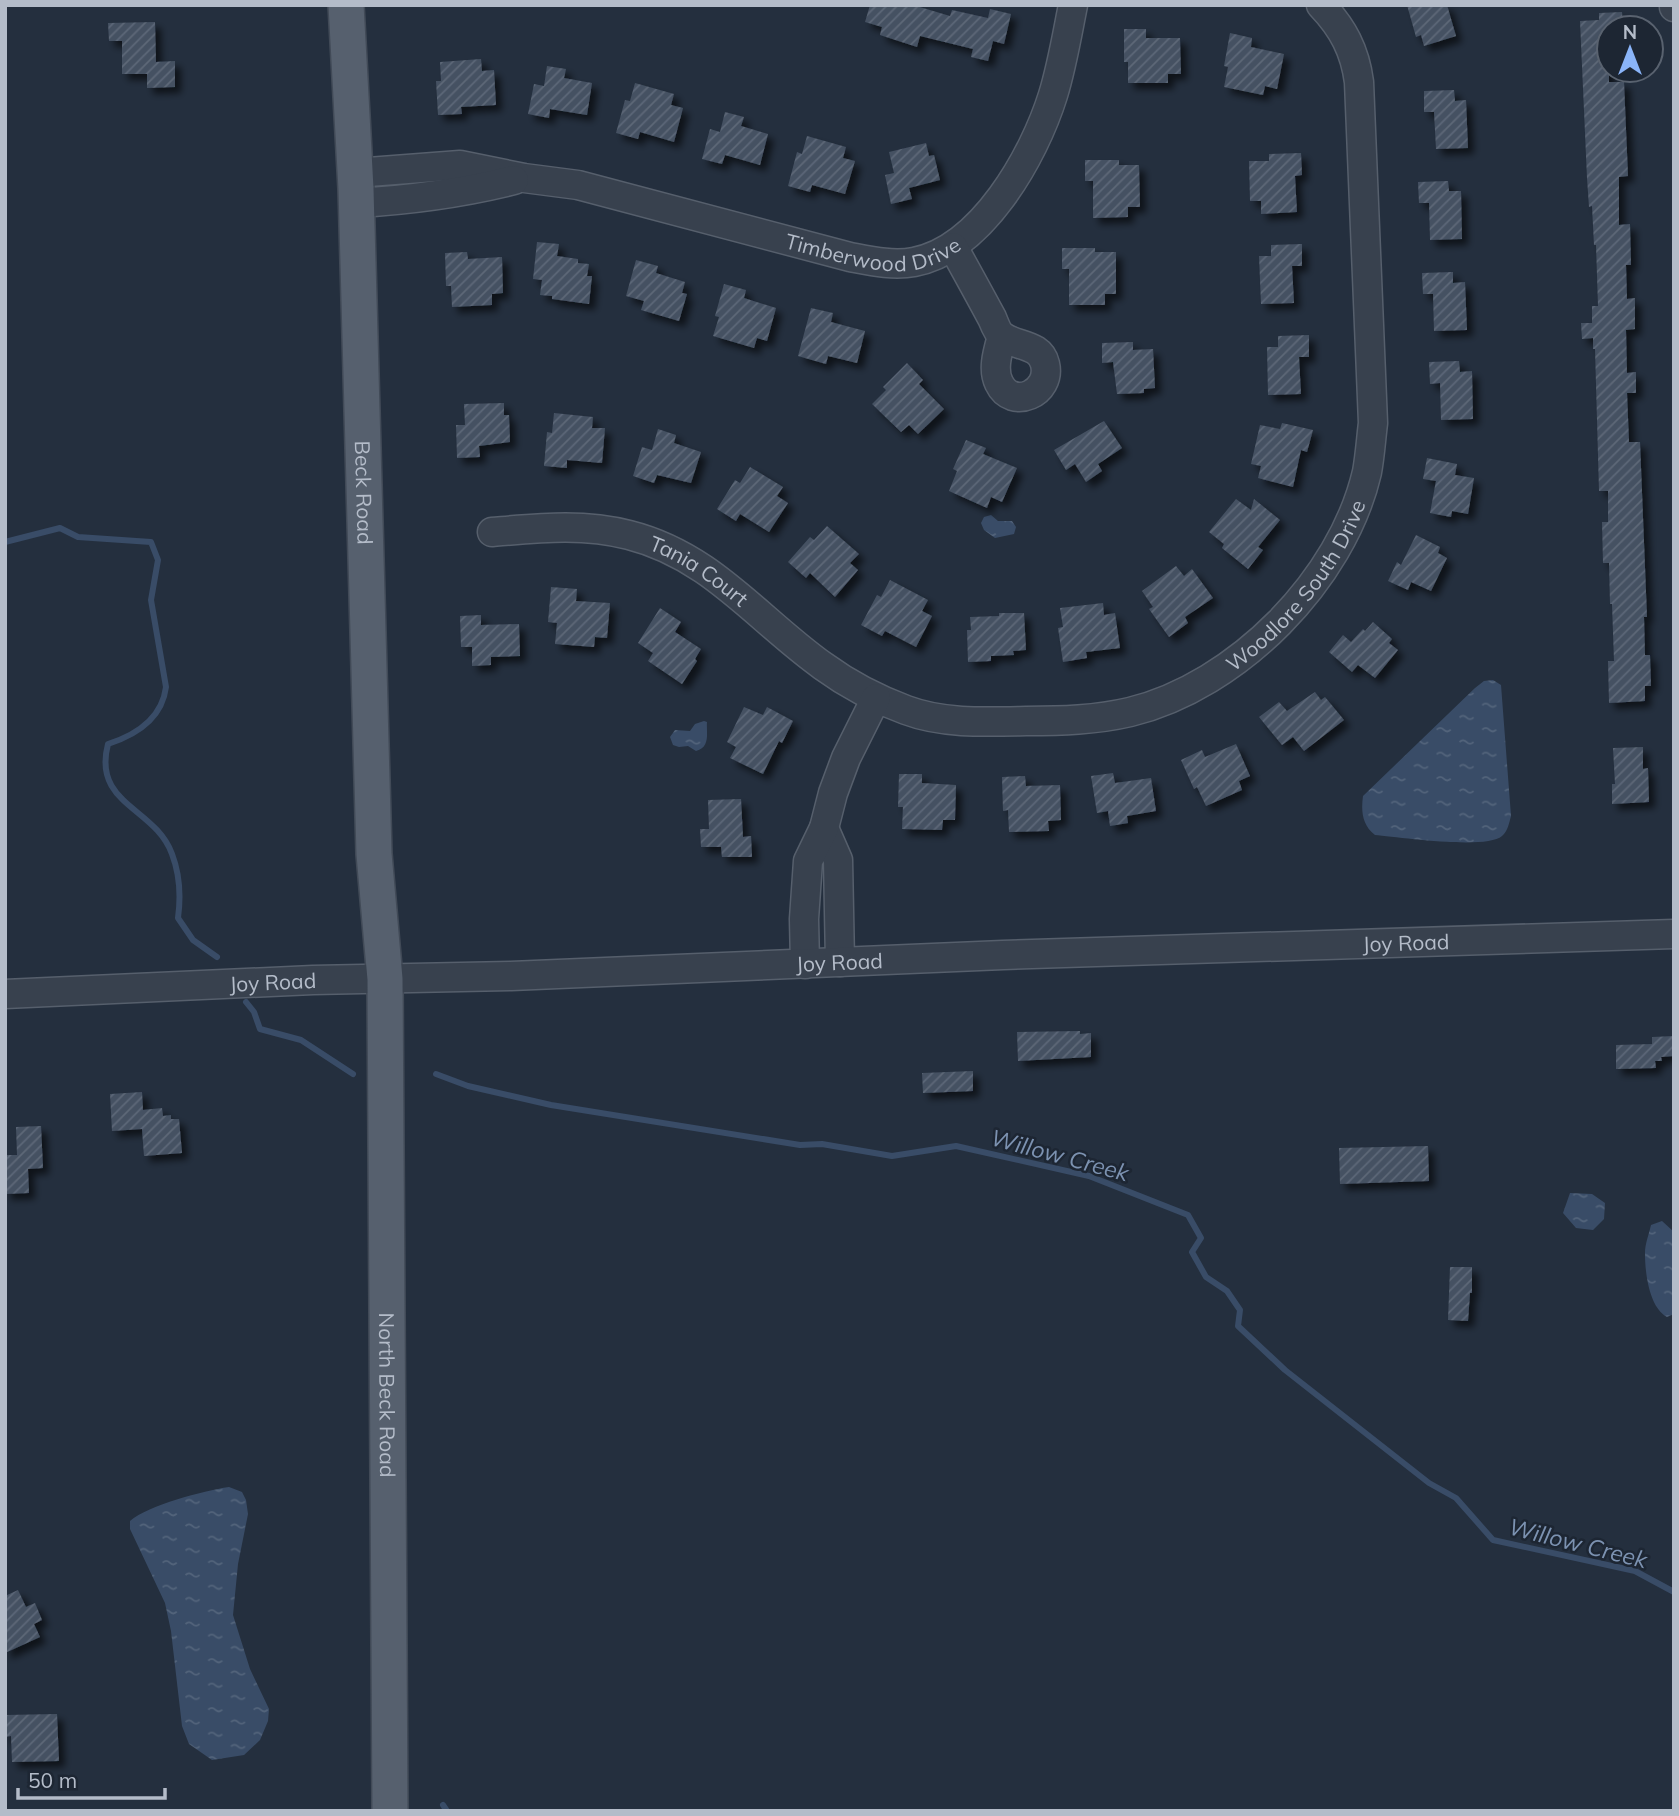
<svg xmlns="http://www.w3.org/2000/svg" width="1679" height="1816" viewBox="0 0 1679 1816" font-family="Mulish,sans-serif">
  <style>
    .water { fill: url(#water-ripples) }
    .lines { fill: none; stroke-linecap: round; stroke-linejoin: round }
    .stream { stroke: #394c67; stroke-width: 6 }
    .building { fill: url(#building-hatch); filter: url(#shadow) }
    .minor-casing { stroke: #565f6c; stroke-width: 31 }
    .major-casing { stroke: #414a57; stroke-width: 38 }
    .minor { stroke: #38414e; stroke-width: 28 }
    .major { stroke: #56606e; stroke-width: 35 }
    .labels { text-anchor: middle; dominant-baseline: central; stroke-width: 5; stroke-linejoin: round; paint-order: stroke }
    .street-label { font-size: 21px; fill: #b4bcc9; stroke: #1d2633 }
    .water-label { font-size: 23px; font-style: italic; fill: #7c92b1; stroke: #1d2633 }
  </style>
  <defs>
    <pattern id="water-ripples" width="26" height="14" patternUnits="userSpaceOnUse" patternTransform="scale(1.75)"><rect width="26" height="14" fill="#394c67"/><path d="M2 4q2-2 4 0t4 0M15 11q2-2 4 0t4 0" fill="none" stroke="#53647b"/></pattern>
    <pattern id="building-hatch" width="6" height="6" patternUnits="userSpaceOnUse" patternTransform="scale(1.75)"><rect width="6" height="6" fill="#455162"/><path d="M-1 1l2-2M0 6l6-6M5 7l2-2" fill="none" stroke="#5d6877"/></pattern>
    <filter id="shadow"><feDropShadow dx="6" dy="6" stdDeviation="3.5" flood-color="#0009"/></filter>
  </defs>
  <rect width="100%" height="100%" fill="#242f3e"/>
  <path class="water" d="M 991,515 L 998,521 L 1012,521 L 1016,527 L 1014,534 L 995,538 L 984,530 L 981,523 L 984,517 Z
    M 1493,680 L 1501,685 L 1511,816 C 1509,823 1508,831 1502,836 C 1486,850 1399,837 1375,835 C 1362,825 1361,811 1363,796 L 1475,688 L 1484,681 Z
    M 704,721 L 707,722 C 706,732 711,747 696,751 L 688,746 L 679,747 L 673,745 L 670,737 L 675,730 L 690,731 L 695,724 Z
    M 1570,1193 L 1592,1194 L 1605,1203 L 1604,1219 L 1593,1230 L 1576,1228 L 1563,1213 Z
    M 1662,1221 L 1674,1232 L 1674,1314 L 1667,1317 C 1649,1307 1645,1273 1645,1253 C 1645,1244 1649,1234 1651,1225 Z
    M 229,1487 L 242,1492 L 246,1500 L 248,1514 L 238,1564 L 233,1615 L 250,1669 L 269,1709 L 268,1721 L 260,1740 L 244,1755 L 212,1760 L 189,1744 L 182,1726 L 171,1631 L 165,1603 L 130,1529 L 130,1521 C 149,1505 203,1491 229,1487 Z"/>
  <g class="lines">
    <path class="stream" d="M 5,542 L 60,528 L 78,537 L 151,542 L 158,560 L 151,600 L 166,687 C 162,719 136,735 108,744 C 92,805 155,807 172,854 C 180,875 181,896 178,918 L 193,940 L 217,957
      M 246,1002 L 254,1012 L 260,1029 L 301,1040 L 353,1074
      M 436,1074 L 468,1086 L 551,1105 L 800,1145 L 822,1144 L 892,1156 L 956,1146 L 1089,1176 L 1188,1215 L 1201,1238 L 1192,1252 L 1206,1277 L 1227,1291 L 1240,1310 L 1238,1326 L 1285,1370 L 1429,1483 L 1456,1498 L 1493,1540 L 1635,1571 L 1674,1592
      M 443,1805 L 447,1811"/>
  </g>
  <path class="building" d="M 870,5 L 913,5 L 950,16 L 952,10 L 988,18 L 990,9 L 1011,14 L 1004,44 L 993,41 L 988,61 L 971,57 L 973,49 L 920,36 L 917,47 L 880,35 L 882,27 L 865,22 Z
    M 1407,5 L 1447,5 L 1456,36 L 1424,46 L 1421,35 L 1416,37 Z
    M 1622,12 L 1623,28 L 1609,28 L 1609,82 L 1624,82 L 1628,176 L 1619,177 L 1619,225 L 1630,224 L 1631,265 L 1626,265 L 1627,299 L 1635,298 L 1635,329 L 1626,330 L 1627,373 L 1636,372 L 1636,393 L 1627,393 L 1629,442 L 1640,442 L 1647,617 L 1644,617 L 1645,655 L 1650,655 L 1651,686 L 1645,686 L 1645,701 L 1609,703 L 1608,661 L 1614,661 L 1612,604 L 1610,604 L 1609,563 L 1603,563 L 1602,522 L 1608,522 L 1608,491 L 1599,491 L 1595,349 L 1593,349 L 1593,338 L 1582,339 L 1581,323 L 1592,323 L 1592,306 L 1598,306 L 1596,245 L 1594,245 L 1592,206 L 1589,207 L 1587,178 L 1580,21 L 1599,20 L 1599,13 Z
    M 155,22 L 156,62 L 175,61 L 175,87 L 147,88 L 147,74 L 122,74 L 122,41 L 109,41 L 108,23 Z
    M 1124,29 L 1146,29 L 1146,38 L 1180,38 L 1181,74 L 1168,74 L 1168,83 L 1128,83 L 1128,62 L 1124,62 Z
    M 1230,33 L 1252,38 L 1251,47 L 1284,54 L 1277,89 L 1265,86 L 1263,95 L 1224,87 L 1228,67 L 1224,66 Z
    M 481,59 L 482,71 L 494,70 L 496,105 L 461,107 L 462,114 L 438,115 L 436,81 L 441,81 L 440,62 Z
    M 547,66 L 566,69 L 564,78 L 592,83 L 587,115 L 550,109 L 549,118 L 528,114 L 534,84 L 544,86 Z
    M 635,83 L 674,94 L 671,105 L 683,108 L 674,142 L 640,132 L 638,139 L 616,133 L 625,100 L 630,101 Z
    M 1454,90 L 1455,101 L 1466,100 L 1468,148 L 1436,149 L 1434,112 L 1424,112 L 1424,91 Z
    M 725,112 L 744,117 L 741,126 L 768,134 L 760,165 L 725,155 L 722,164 L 702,159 L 710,129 L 720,132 Z
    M 807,136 L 846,147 L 843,158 L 855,161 L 845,194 L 812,185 L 810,192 L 788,186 L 797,152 L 802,154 Z
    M 926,143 L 929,156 L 934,155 L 940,180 L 909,188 L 912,199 L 891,204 L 885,175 L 894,173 L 889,152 Z
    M 1301,153 L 1302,175 L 1295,176 L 1297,212 L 1261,214 L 1261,201 L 1250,201 L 1249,161 L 1269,161 L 1269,154 Z
    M 1085,160 L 1119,160 L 1119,165 L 1139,165 L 1140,207 L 1128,207 L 1128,217 L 1093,218 L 1093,181 L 1085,181 Z
    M 1448,181 L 1449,191 L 1461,191 L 1462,239 L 1430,240 L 1429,203 L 1419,203 L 1418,182 Z
    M 537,242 L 559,244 L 557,256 L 578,259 L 578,263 L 589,264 L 587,276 L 592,276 L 589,304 L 552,299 L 552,296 L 540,295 L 542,280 L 533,279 Z
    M 1302,244 L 1302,266 L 1292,266 L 1294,303 L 1261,304 L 1259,256 L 1271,256 L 1271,245 Z
    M 1062,248 L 1095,248 L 1095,252 L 1116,252 L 1116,294 L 1105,294 L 1105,305 L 1069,305 L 1069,269 L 1062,269 Z
    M 467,252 L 468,259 L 502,257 L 503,293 L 492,294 L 492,305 L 452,307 L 451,286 L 446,286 L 445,253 Z
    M 636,260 L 658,266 L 656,273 L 685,282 L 682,293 L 687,294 L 679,321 L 641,310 L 644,301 L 626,296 Z
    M 1453,272 L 1453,283 L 1465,282 L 1467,330 L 1434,331 L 1433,294 L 1423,294 L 1422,273 Z
    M 724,284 L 746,290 L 744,298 L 776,308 L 767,341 L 757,338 L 754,348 L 713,336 L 719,317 L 715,316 Z
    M 811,308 L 833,313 L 831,322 L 865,331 L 857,363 L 828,356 L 826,364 L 798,356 Z
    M 1309,335 L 1309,357 L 1299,357 L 1301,394 L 1268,395 L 1267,347 L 1278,347 L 1278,336 Z
    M 1133,342 L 1133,350 L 1153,349 L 1155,388 L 1144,389 L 1144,393 L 1117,394 L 1113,362 L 1102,363 L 1102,343 Z
    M 1459,361 L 1460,372 L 1472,371 L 1473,419 L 1441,420 L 1440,383 L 1430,384 L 1429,362 Z
    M 907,363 L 923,380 L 919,384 L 944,409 L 918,434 L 909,425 L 901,432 L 872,404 L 886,390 L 883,387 Z
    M 504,403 L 504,415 L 509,415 L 510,442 L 479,446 L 480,457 L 457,458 L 456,425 L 465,425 L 464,404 Z
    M 554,413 L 593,417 L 592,428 L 605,428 L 602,463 L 567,460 L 567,468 L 544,466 L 547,432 L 552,433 Z
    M 1104,421 L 1122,448 L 1098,464 L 1102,471 L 1086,482 L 1075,464 L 1066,470 L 1054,450 Z
    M 1282,423 L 1313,430 L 1307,452 L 1301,450 L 1293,487 L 1258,478 L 1261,466 L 1251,464 L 1260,425 L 1280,429 Z
    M 658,429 L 676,435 L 674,443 L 701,452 L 691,483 L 657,475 L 654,483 L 633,476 L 642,447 L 652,450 Z
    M 966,440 L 986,448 L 983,454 L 1017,468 L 1002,502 L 991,497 L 987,508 L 949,491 L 957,471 L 953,469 Z
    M 1427,458 L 1457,464 L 1455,475 L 1474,478 L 1468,514 L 1452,511 L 1451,517 L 1430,513 L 1436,481 L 1423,479 Z
    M 750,467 L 783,487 L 777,496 L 788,503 L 769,532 L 740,514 L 736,521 L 717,509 L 735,480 L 740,483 Z
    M 1236,499 L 1251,510 L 1254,499 L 1280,520 L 1258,547 L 1263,550 L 1248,569 L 1222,548 L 1224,544 L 1209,532 Z
    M 827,526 L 859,554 L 850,563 L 858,570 L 835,597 L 810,573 L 806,578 L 788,562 L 810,537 L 814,540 Z
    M 1416,535 L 1440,547 L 1438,553 L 1447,558 L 1431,591 L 1411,582 L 1408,590 L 1388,581 L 1397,562 L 1401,565 Z
    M 1176,566 L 1184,576 L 1192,569 L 1213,598 L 1185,617 L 1188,623 L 1169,637 L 1149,609 L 1153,607 L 1142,591 Z
    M 890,580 L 928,600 L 922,611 L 932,616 L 916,647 L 885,631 L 882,636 L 861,625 L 877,595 L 881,597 Z
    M 551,587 L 577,589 L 576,601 L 610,603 L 607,638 L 595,637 L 594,647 L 555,644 L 557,623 L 548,622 Z
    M 1103,603 L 1104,615 L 1115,613 L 1120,648 L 1086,652 L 1087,658 L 1063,662 L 1058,628 L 1063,627 L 1060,608 Z
    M 660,608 L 681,622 L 675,632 L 701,649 L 695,659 L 697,661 L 682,684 L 648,661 L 653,653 L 638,643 Z
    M 999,613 L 1024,613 L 1026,650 L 1013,651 L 1014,655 L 991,656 L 991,661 L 968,662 L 967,630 L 971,630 L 970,617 L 999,616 Z
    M 481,615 L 481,625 L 519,624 L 520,656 L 491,657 L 491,665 L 472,666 L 472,647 L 461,647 L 460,616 Z
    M 1373,622 L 1392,639 L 1389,643 L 1398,650 L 1375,678 L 1358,665 L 1352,672 L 1329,652 L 1343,635 L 1351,642 L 1363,629 L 1365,631 Z
    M 1315,692 L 1321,700 L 1325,697 L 1344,720 L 1304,751 L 1293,737 L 1282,745 L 1259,717 L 1279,702 L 1287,711 Z
    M 744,707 L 763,715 L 767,707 L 793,721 L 782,743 L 779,741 L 763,774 L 730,758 L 736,747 L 727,742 Z
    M 1236,744 L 1250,776 L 1239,781 L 1242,790 L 1206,806 L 1197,787 L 1194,789 L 1181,760 L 1202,750 L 1205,757 Z
    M 1643,747 L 1643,769 L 1648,768 L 1649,802 L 1612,804 L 1612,784 L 1615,784 L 1613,748 Z
    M 1113,773 L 1115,783 L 1151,778 L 1156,811 L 1127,816 L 1128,823 L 1110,826 L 1108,811 L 1097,813 L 1091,776 Z
    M 899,774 L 922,774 L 922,783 L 956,785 L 955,820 L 943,820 L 942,830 L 902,829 L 903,807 L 898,807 Z
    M 1025,776 L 1026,786 L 1060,785 L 1061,820 L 1048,821 L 1049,831 L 1009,832 L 1008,810 L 1003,811 L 1002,777 Z
    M 741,799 L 743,837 L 751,836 L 752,857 L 722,857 L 721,847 L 701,847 L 700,829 L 709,829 L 708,800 Z
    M 1080,1031 L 1080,1034 L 1091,1033 L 1091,1057 L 1018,1061 L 1017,1032 Z
    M 1674,1036 L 1674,1056 L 1661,1057 L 1662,1061 L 1655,1061 L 1656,1068 L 1616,1069 L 1616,1045 L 1652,1044 L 1652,1037 Z
    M 973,1071 L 973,1091 L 923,1093 L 922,1073 Z
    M 142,1092 L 143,1110 L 162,1108 L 163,1116 L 171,1115 L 171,1119 L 179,1119 L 182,1153 L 144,1156 L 142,1129 L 112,1131 L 110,1094 Z
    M 41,1126 L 43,1168 L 28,1169 L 29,1193 L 5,1194 L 5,1155 L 17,1155 L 16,1127 Z
    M 1428,1146 L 1429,1181 L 1340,1184 L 1339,1148 Z
    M 1450,1267 L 1472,1267 L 1472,1293 L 1470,1293 L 1468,1321 L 1448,1320 Z
    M 18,1590 L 26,1607 L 35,1603 L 42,1620 L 34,1624 L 40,1637 L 5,1653 L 5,1596 Z
    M 57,1714 L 59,1761 L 12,1762 L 11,1736 L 5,1737 L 5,1715 Z"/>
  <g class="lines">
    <defs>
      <g id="minor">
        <path d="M 1674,5 L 1674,7"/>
        <path id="s1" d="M 355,173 L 460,165 L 524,178 L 578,185 L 850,257 C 871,261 893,266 914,262 C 982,249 1034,156 1053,95 C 1062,66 1067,35 1073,5"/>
        <path d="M 356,203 C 410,200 462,193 514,180"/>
        <path d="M 953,247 C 966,270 979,294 992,318 C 994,323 998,333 1002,336 C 1016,347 1040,343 1045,364 C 1052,393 1012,411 999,383 C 992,369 998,351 1002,336"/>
        <path id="s2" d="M 492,532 C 539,528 583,523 629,535 C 712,556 757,619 823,666 C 849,685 876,699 906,710 C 943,724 986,722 1026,721 C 1061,721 1096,720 1130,712 C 1237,686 1342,580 1367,472 C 1370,456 1371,439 1373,423 L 1359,82 C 1355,51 1343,28 1321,5"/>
        <path d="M 824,828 L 838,860 L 840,962"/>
        <path d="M 805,964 L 804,919 L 808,861 L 824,828 L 833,793 L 846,758 L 876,698"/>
        <path id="s3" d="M 5,994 L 313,980 L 511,976 L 1003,955 L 1674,934"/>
      </g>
      <g id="major">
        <path id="s4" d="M 346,5 L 356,189 L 374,854 L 385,979 L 390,1811"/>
      </g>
    </defs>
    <use href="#minor" class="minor-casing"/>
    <use href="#major" class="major-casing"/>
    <use href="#minor" class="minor"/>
    <use href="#major" class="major"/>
  </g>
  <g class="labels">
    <g class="street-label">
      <text stroke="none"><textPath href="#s1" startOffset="530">Timberwood Drive</textPath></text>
      <text stroke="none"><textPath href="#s4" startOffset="488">Beck Road</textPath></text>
      <text stroke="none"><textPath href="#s2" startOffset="217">Tania Court</textPath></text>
      <text stroke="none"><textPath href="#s2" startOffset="910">Woodlore South Drive</textPath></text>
      <text stroke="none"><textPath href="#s3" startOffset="1402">Joy Road</textPath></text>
      <text stroke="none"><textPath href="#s3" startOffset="835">Joy Road</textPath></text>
      <text stroke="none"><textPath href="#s3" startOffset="268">Joy Road</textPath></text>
      <text stroke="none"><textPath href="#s4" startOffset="1391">North Beck Road</textPath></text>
    </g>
    <g class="water-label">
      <text transform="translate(1060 1155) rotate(15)">Willow Creek</text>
      <text transform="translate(1578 1543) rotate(14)">Willow Creek</text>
    </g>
  </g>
  <rect width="1679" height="1816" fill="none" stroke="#b4bcc9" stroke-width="14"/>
  <g transform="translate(1630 49)"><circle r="33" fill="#1d2633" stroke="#59626f" stroke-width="2"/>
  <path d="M0-5L12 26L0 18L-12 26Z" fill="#8ab4f8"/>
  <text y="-10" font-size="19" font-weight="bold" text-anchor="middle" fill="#b4bcc9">N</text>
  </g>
  <path d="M18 1788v10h147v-10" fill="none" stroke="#b4bcc9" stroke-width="3.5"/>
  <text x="28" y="1788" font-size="21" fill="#b4bcc9" stroke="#1d2633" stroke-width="5" paint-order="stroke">50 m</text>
</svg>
